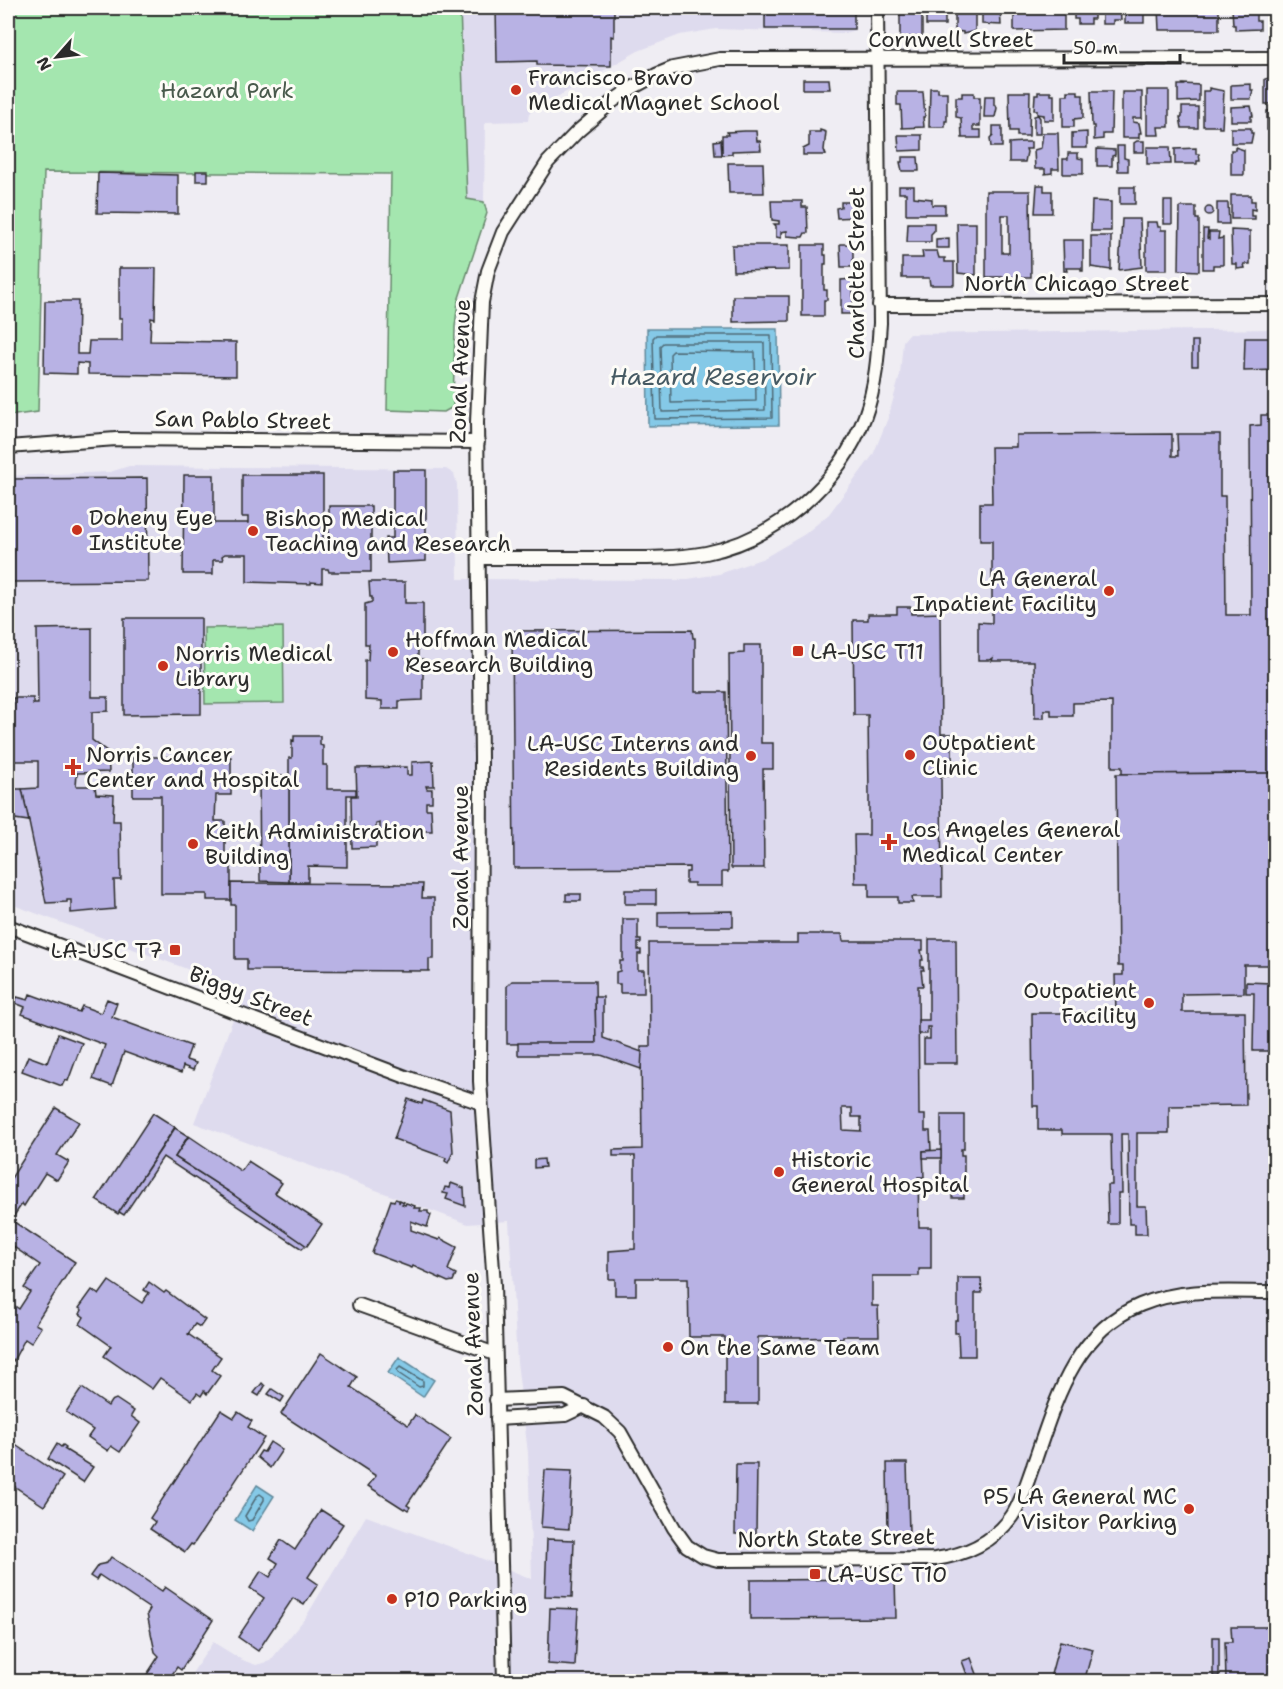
<svg xmlns="http://www.w3.org/2000/svg" width="1283" height="1689" font-family="'Shantell Sans',sans-serif">
	<style>
		.built { fill: #dedbee }
		.green { fill: #a4e6af; stroke: #68886d; stroke-width: 1.5 }
		.water { fill: #85c9e7; stroke: #618a9c; stroke-width: 1.5 }
		.lines { fill: none; stroke-linecap: round; stroke-linejoin: round }
		.shore { stroke: #4f6a76; stroke-width: 1.5 }
		.building { fill: #b8b2e4; stroke: #2b2b2b; stroke-width: 1.5; fill-rule: evenodd }
		.street-casing { stroke: #2b2b2b; stroke-width: 16 }
		.street { stroke: #fdfcf7; stroke-width: 12 }
		.poi-dot { fill: #c8321e; stroke: #fdfcf7; stroke-width: 2 }
		.labels { text-anchor: middle; dominant-baseline: central; stroke-width: 6; stroke-linejoin: round; paint-order: stroke }
		.street-label { font-size: 22px; fill: #2b2b2b; stroke: #fdfcf7 }
		.poi-label { font-size: 22px; fill: #2b2b2b; stroke: #fdfcf7; text-anchor: start }
		.park-label { font-size: 22px; fill: #495a4c; stroke: #fdfcf7 }
		.water-label { font-size: 24px; font-style: italic; fill: #465a63; stroke: #fdfcf7 }
	</style>
	<rect width="100%" height="100%" fill="#efedf3"/>
	<filter id="ink" filterUnits="userSpaceOnUse"><feTurbulence type="fractalNoise" baseFrequency=".0167" numOctaves="2"/><feDisplacementMap in="SourceGraphic" scale="12" xChannelSelector="R" yChannelSelector="G"/><feConvolveMatrix kernelMatrix="1 2 1 2 8 2 1 2 1" color-interpolation-filters="sRGB"/></filter>
	<g filter="url(#ink)">
		<g class="built">
			<path d="M460,8h395v22l-10,3 -129,-4 -36,6 -42,16 -109,62 -1,8 -43,1 -1,80 -17,-3z"/>
			<path d="M1275,329v1352h-1088l26,-39 29,18 14,5 14,-4 36,-44 60,-101 107,39 59,24 -4,-126 -11,-91 -8,-141 -41,3 -274,-101 50,-133 -236,-87v-427l102,-4 19,-6 317,3 8,5 3,10 1,95 224,1 37,-6 45,-16 41,-24 24,-20 44,-59 15,-37 12,-43 3,-34 6,-7z"/>
		</g>
		<g class="green">
			<path d="M8,8h452l7,191 17,3 3,11 -29,88 -3,26 -2,80 -9,5 -57,-2 4,-236 -347,-2 -6,240 -30,4z"/>
			<path d="M283,627l1,76 -79,1 -1,-76z"/>
		</g>
		<g class="water">
			<path d="M647,329h131l1,96 -131,1z"/>
			<path d="M399,1357l35,23 -11,17 -35,-24z"/>
			<path d="M257,1485l17,11 -22,35 -17,-11z"/>
		</g>
		<g class="lines">
			<g class="shore">
				<path d="M656,335h115l1,83 -117,1 -2,-81z"/>
				<path d="M663,343h101l1,67 -103,2 -2,-66z"/>
				<path d="M673,351l82,1 1,49 -85,2 -1,-49z"/>
				<path d="M400,1367l23,14v5l-4,1 -21,-14 -1,-3z"/>
				<path d="M260,1494l4,3v3l-12,20 -4,1 -3,-5 12,-20z"/>
			</g>
		</g>
		<g class="building">
			<path d="M496,8h118v29l-3,-1v30l-74,-1v-4l-40,1z"/>
			<rect x="765" y="8" width="89" height="21"/>
			<path d="M900,8h22v33h-4l-1,-4h-12v4h-5z"/>
			<rect x="926" y="8" width="19" height="17"/>
			<path d="M955,8h20v23l-12,3v-2l-8,-1z"/>
			<path d="M982,8h18l1,17 -19,-1z"/>
			<path d="M1014,8h21v3h7v-3h22v22l-50,1z"/>
			<path d="M1074,8h20v11h-4v5h-12v-5h-4z"/>
			<path d="M1102,8h18l1,12h-8v4h-11z"/>
			<rect x="1125" y="8" width="19" height="15"/>
			<path d="M1158,8h61v22h-60z"/>
			<path d="M1232,8h24v13h4v8l-25,1v-5h-2z"/>
			<path d="M1273,77h3v27h-11v-25z"/>
			<path d="M803,79h26l1,10h-27z"/>
			<path d="M1183,84l16,1v16l-21,1v-17h6z"/>
			<path d="M1251,84v6h2l-2,9h-20v-14z"/>
			<path d="M930,88h8v4h9v29h-2v6h-16z"/>
			<path d="M1209,88l15,3 -2,37h-3v-2h-16v-35h6z"/>
			<path d="M1147,90h22v37h-11l1,8h-12z"/>
			<path d="M1068,91h10v4h5v23l-9,1v8h-11v-32h5z"/>
			<path d="M1091,91h21l-1,43h-8v5l-9,1v-14h-2z"/>
			<path d="M897,92h26l2,25h-2l1,10 -22,1 -1,-23h-4z"/>
			<path d="M1009,92h21l-1,44h-12v-5h-7z"/>
			<path d="M1038,92h13v3h3v25h-10v-5l-7,-1v-4h-3l1,-15h3z"/>
			<path d="M1122,92h20v26h-9v4l6,1 2,10h-2v5h-17z"/>
			<path d="M962,93h12v4h6v29h-7v4h8v8h-19l-1,-20 -5,-1v-20h6z"/>
			<path d="M985,96h9v9h2l1,3 -2,9h-11z"/>
			<path d="M1251,106l2,10h-2v5h-20v-14z"/>
			<path d="M1182,107h16v21h-16l-2,-11h2z"/>
			<rect x="1267" y="111" width="9" height="19"/>
			<path d="M1038,115l2,3v16h-6v-18z"/>
			<path d="M993,126h9v21h-11l-1,-9 3,-3z"/>
			<path d="M1231,128h20v5h2l-2,10h-20z"/>
			<path d="M820,130l6,2 -2,18 2,5h-23v-6l6,-3v-14h11z"/>
			<path d="M745,131h11l1,10h3l1,9 -29,1v3l-10,1v-20h6l-1,-3z"/>
			<path d="M1087,132v16h-15v-15z"/>
			<path d="M1043,133h15l1,36h-7v4l-7,1v-5h-10l-1,-19 7,-2z"/>
			<path d="M898,135h24v15l-23,1z"/>
			<path d="M721,140l1,15h-7l-1,-14z"/>
			<path d="M1137,141h7v11h-10v-9z"/>
			<path d="M1023,142h8v7h-5l1,3 -2,10h-16v-19z"/>
			<path d="M1117,146h7v12l4,1v12h-10z"/>
			<path d="M1147,147h23l1,17h-24z"/>
			<path d="M1235,147l9,3v25h-13v-25h4z"/>
			<path d="M1196,148v6h3l1,7h-3v3h-22v-15z"/>
			<path d="M1097,149l18,1v5l-3,1v10h-15z"/>
			<path d="M1068,153h10v5l5,1v15h-20v-15h5z"/>
			<path d="M902,157h16l1,14h-17l-2,-9h2z"/>
			<path d="M728,163h35l1,30h-35z"/>
			<rect x="196" y="171" width="12" height="10"/>
			<path d="M98,173l80,2v39l-81,-1z"/>
			<path d="M1037,185h7v6h8v22h-17z"/>
			<path d="M899,186h15v11l18,2v6h13v9h-39v-21h-7z"/>
			<rect x="1272" y="186" width="4" height="22"/>
			<rect x="1120" y="187" width="15" height="17"/>
			<path d="M986,191h44l1,86h-45zM1002,215h7v38h-7z"/>
			<path d="M1231,195h20v6h4v9l-4,-1v7h4v3h-24z"/>
			<path d="M771,201h31v6h5l1,26h-3l-2,4h-4l-12,-1v-5l-6,1v6l-5,-1v-11l-2,-2h5v-3l-7,-1z"/>
			<path d="M1092,201l19,1v29h-20z"/>
			<rect x="1164" y="201" width="8" height="23"/>
			<path d="M841,202h15l2,6 -2,1 2,5h-2v3l-19,1 -1,-10 5,-1z"/>
			<path d="M1217,203h11l1,21h-12z"/>
			<circle cx="1209" cy="211" r="4"/>
			<path d="M1180,207h16v12h3v52l-20,-1z"/>
			<path d="M1122,219h18l2,48 -23,3z"/>
			<path d="M1146,222h11l1,5h3v3h6v40h-21z"/>
			<path d="M908,223h26v8l-3,3v8h-24z"/>
			<path d="M957,223h19v52l-18,-2z"/>
			<path d="M1203,229h5l-1,9 2,1v-7h10l-1,7 5,-1v27h-10v4h-10z"/>
			<path d="M1231,230l19,1v33h-6l1,4 -8,1v-5h-5z"/>
			<path d="M1091,236h20v34l-20,-3z"/>
			<path d="M949,238v10h-13v-9z"/>
			<path d="M1063,240h20v31h-2v-3h-15l1,3h-3z"/>
			<path d="M840,244h13v23h-12z"/>
			<path d="M732,245h57v25l-56,1z"/>
			<path d="M802,245h22v10h2v9h-2v26h3v10h-3v16h-22z"/>
			<path d="M922,251h15l2,7h6v4h9v23h-24l-1,-7h-27v-20h21z"/>
			<path d="M119,268h37l-1,51 -4,-1 -1,23 86,1v34l-148,-2v-10l-11,-1v11l-33,-1 1,-72h33l-1,53h11l1,-13h33v-23h-3z"/>
			<path d="M853,279v35h-12v-34z"/>
			<path d="M733,296h56v25l-56,1z"/>
			<path d="M1245,338h31v32l-32,1z"/>
			<rect x="1192" y="341" width="6" height="25"/>
			<path d="M1261,415h15v327l-4,9v22l-150,1v-7h-10v-65l-39,1v13h-22v-6h-7v8h-9l-1,-57h-42l1,-3 -3,2h-12v-38l14,1v-82h-12v-38h12l-1,-56h25v-12l156,-1v22h6l-1,-22h43v62h5l1,119h25l-1,-189 11,-1z"/>
			<path d="M393,470h33v91l-39,2 -1,-25h7z"/>
			<path d="M184,475h30v48h34v-6h-6v-42h81v63h6v-32h42v66h-42l-1,-3h-6v14l-11,-1v2l-64,-2v-28h-22l-3,2 1,4h-10v14h-30z"/>
			<path d="M147,478l1,103 -140,1v-103z"/>
			<path d="M369,582h36v21h18v41h-5v16l5,-1v41l-24,1v8h-17v-8l-17,-1v-40h3l1,-16h-4v-40l7,-2v-5h-2z"/>
			<path d="M897,607h14v7l29,-1 1,121h11v42h-11l1,121h-30l1,6h-15v-6h-29v-14h-14l-1,-48h15v-39l-1,-81h-14l-1,-95h15v-6h29z"/>
			<path d="M124,618h77v96l-77,1z"/>
			<path d="M92,628v69h16v14l-16,1v28l16,12 1,20 -32,1 -1,13h19l1,8 18,1 -1,26h7l1,59h-7l1,29 -44,4v-13h-4v2l-21,1 -24,-114 16,-1v-27h-30v-37h5v-26h20v6h5l-1,-75z"/>
			<path d="M692,630l1,8h2v54h31l2,180h-6v14h-28v-3h-8v-11h3v-5l-175,1 -2,-237z"/>
			<path d="M744,645h17v98h12v26h-10l1,99h-33l-2,-214 15,-1z"/>
			<path d="M294,736h26v9l3,1v19h4v24h29v6h-9v72l-39,-1v16h-19v-124h3v-18l2,1z"/>
			<path d="M133,757h98v38h-15l-1,26h10v46h6v33h-24v-6h-46v-98h-28z"/>
			<path d="M433,761l1,25h-8l1,3h5v13h-6v7h5l1,22h-52v-8l-4,1v23l-24,1 -1,-52h6l-1,-28 51,-1v8h5v-13z"/>
			<path d="M1272,773h4v192h-32v28l-62,1v18h63l1,93 -77,1v27h-32v73h9l1,28h-12v-10h-6l-1,-90h-7l1,59h-4v31h-10l-1,-39h5l-1,-51h-49v-4h-24v-24h-5l-1,-93h84l-1,-38h8v-9h-5l-2,-192z"/>
			<path d="M259,776h30v106l-29,-1z"/>
			<path d="M8,789h14l7,32 -21,-3z"/>
			<path d="M231,883l192,1 -1,14h12v61h-5v12l-182,-1v-11h-12v-54h-4z"/>
			<rect x="625" y="890" width="31" height="14"/>
			<rect x="566" y="894" width="15" height="7"/>
			<path d="M733,911v16h-75v-15z"/>
			<path d="M623,919h15v21h3v3h-3v7h3v4h-3v16h6v23h-24v-9h-4v-12l4,-1v-10h3z"/>
			<path d="M798,934h44l1,7h80v9h-2l2,10h-2v7h2l1,3h-3l2,16h-5l1,129h6v16h5l1,19 -8,1 1,26h-6l1,50h12v42h-12v7h-47v30h6l1,30h-36v2h-6v-1l-36,1v-1h-43v67h-33v-67h-36l-1,-59h-52v17h-21v-16h-6v-28l26,-2v-93h-22v-6l29,-1 -1,-103h9l-1,-103h149zM842,1108h10v9h9v14l-18,-1z"/>
			<path d="M929,939h27l1,124h-33v-24h6v-12h-3v7h-9v-14h11z"/>
			<path d="M512,981h83l1,62 -89,1v-58z"/>
			<path d="M1246,982l25,1 -1,68h-17l1,-58h-8z"/>
			<path d="M30,994l49,18 3,-6 19,7 6,-14 10,4 -5,14 79,29 -5,14 10,3 -3,7 -10,-4 -2,7 -57,-21 -12,34 -19,-7 12,-34 -83,-31 3,-7 -10,-4 2,-6 11,3z"/>
			<path d="M595,997h8v41l39,14 -1,17 -40,-14h-83v-12h78z"/>
			<path d="M58,1034l24,9 -14,38 -3,-1 -3,6 -40,-15 6,-15 19,7z"/>
			<path d="M408,1099l14,5 1,-4 27,10 3,42 -5,11 -3,-2 1,-3 -52,-19z"/>
			<path d="M56,1108l23,14 -22,33 12,7 -12,18 -12,-7 -21,33 -2,-2 -11,16 64,42 -40,62 6,3 -10,16 -6,-4 -12,22 -2,-1 -3,6v-65l11,8 11,-17 -6,-4 16,-23 -32,-22v-60z"/>
			<path d="M153,1113l22,14 -57,87 -22,-14z"/>
			<path d="M941,1115h23v34h-3v6h3v43h-12v-10l-11,1z"/>
			<path d="M175,1128l13,8 -13,21 53,34 78,54 -4,4 -139,-92 -39,58 -5,-3z"/>
			<path d="M189,1136l52,35 7,-10 34,22 -7,10 47,31 -15,22 -79,-55 -53,-34z"/>
			<path d="M941,1150v8h-18v-7z"/>
			<path d="M544,1159l1,8 -11,1v-8z"/>
			<path d="M451,1183l13,5 1,18 -19,-7 2,-5 -5,-1 2,-6 5,1z"/>
			<path d="M395,1199l4,1v3l1,-3 4,2 -2,2 3,1 1,-2 9,3 -1,2h7l-1,3h8v2l3,2 -4,12 -16,-6v9l28,10 1,-2 17,9 -9,23 8,4 -3,7 -5,1 -35,-16 -1,2 -40,-15 19,-53 3,1z"/>
			<path d="M958,1278h23l1,15h-7v63h-16l-1,-23h-3v-13h3z"/>
			<path d="M109,1281l33,22 7,-10 -5,-3 5,-8 15,11 2,-2 39,29 -5,7 -5,-3 -7,10 33,23 -9,13 8,6 -13,18 -3,-3 -3,5 -4,-3 -5,7 -32,-22 -8,11 -48,-33 7,-10 -31,-22 4,-7 -4,-3 2,-4 -3,-2 13,-18 7,5z"/>
			<path d="M321,1353l36,24 -6,10 57,38 7,-10 36,24 -44,66 3,2 -2,3 -3,-2 -1,1 -36,-23 8,-10 -95,-62z"/>
			<path d="M262,1383l3,3 -6,10 -5,-3z"/>
			<path d="M82,1388l26,18 3,-5 5,-2 18,12 -3,5 9,7 -20,29 -9,-6 -3,5 -20,-14 5,-7 -27,-18z"/>
			<path d="M272,1389l12,8 -3,5 -13,-8z"/>
			<path d="M221,1410l13,8 4,-6 14,9 -4,6 16,11 -71,107 -2,-1 -6,8 -35,-23 5,-7 -5,-4z"/>
			<path d="M8,1440l55,37 -19,29 -36,-24z"/>
			<path d="M270,1442l12,8 -12,18 -13,-11 4,-6 3,1z"/>
			<path d="M57,1444l4,3 2,-2 3,2 -2,2 29,18 -10,15 -35,-23z"/>
			<path d="M887,1463h20l2,69 -21,1z"/>
			<path d="M736,1464h21l-1,70h-21z"/>
			<path d="M545,1470l27,1 -3,58 -28,-2z"/>
			<path d="M321,1510l22,14 -35,53 10,7 -14,21 -11,-7 -35,53 -20,-14 26,-39 -14,-10 11,-17 9,6 8,-14 -8,-5 11,-18 14,10z"/>
			<path d="M547,1539l27,1 -2,57 -27,-1z"/>
			<path d="M111,1557l51,34 3,-4 48,33 -32,50 -4,-3 -10,15h-25l17,-26 -4,-4 -8,-38 3,-5 -51,-34 -3,5 -6,-4 8,-11 9,-2z"/>
			<path d="M895,1579l1,39 -146,1v-39z"/>
			<path d="M550,1608l28,1 -3,57 -27,-2z"/>
			<path d="M1231,1627h45v55h-50l-1,-40h7z"/>
			<rect x="1213" y="1637" width="6" height="39"/>
			<path d="M1060,1641l33,8 -9,33h-35z"/>
			<path d="M971,1658l9,24h-15l4,-2 -7,-19z"/>
		</g>
		<g class="lines">
			<g class="street-casing">
				<g id="street">
					<path d="M879,305l397,-1"/>
					<path d="M8,447l108,-8 362,3"/>
					<path d="M479,558c42,0 84,0 127,0 33,0 67,1 100,-5 70,-14 134,-69 159,-137 11,-30 13,-62 15,-93l-3,-315"/>
					<path d="M8,926l398,151 75,26"/>
					<path d="M359,1305l136,49"/>
					<path d="M496,1400l68,-3 40,20 16,15 54,96 13,18 16,10 15,4 217,-1c30,-4 59,-17 77,-43 10,-15 15,-34 21,-50 22,-63 40,-133 107,-161 43,-18 91,-13 136,-13"/>
					<path d="M497,1419l68,-4 19,-9"/>
					<path d="M504,1682l-10,-397 -14,-204 1,-323 -4,-336 5,-120 6,-31 15,-39 45,-70 29,-30 36,-31 19,-13 24,-13 17,-7 47,-9 556,-1"/>
				</g>
			</g>
			<use href="#street" class="street"/>
		</g>
	</g>
	<g class="poi-dot">
		<circle cx="516" cy="90" r="6"/>
		<circle cx="77" cy="530" r="6"/>
		<circle cx="253" cy="531" r="6"/>
		<circle cx="1109" cy="591" r="6"/>
		<rect x="792" y="645" width="12" height="12" rx="3"/>
		<circle cx="393" cy="652" r="6"/>
		<circle cx="163" cy="666" r="6"/>
		<circle cx="910" cy="755" r="6"/>
		<circle cx="751" cy="756" r="6"/>
		<path d="M70 758h6v6h6v6h-6v6h-6v-6h-6v-6h6z"/>
		<path d="M886 833h6v6h6v6h-6v6h-6v-6h-6v-6h6z"/>
		<circle cx="193" cy="844" r="6"/>
		<rect x="169" y="944" width="12" height="12" rx="3"/>
		<circle cx="1149" cy="1003" r="6"/>
		<circle cx="779" cy="1172" r="6"/>
		<circle cx="668" cy="1347" r="6"/>
		<circle cx="1189" cy="1509" r="6"/>
		<rect x="809" y="1568" width="12" height="12" rx="3"/>
		<circle cx="392" cy="1599" r="6"/>
	</g>
	<g class="labels">
		<g class="street-label">
			<text x="951" y="39">Cornwell Street</text>
			<text transform="translate(856 273) rotate(-90)">Charlotte Street</text>
			<text x="1077" y="283">North Chicago Street</text>
			<text transform="translate(460 371) rotate(-88)">Zonal Avenue</text>
			<text transform="translate(243 420) rotate(1)">San Pablo Street</text>
			<text transform="translate(460 857) rotate(-90)">Zonal Avenue</text>
			<text transform="translate(251 996) rotate(21)">Biggy Street</text>
			<text transform="translate(473 1344) rotate(-92)">Zonal Avenue</text>
			<text transform="translate(836 1538) rotate(-1)">North State Street</text>
		</g>
		<g class="poi-label">
			<text x="528" y="77">Francisco Bravo<tspan x="528" dy="25">Medical Magnet School</tspan></text>
			<text x="89" y="517">Doheny Eye<tspan x="89" dy="25">Institute</tspan></text>
			<text x="265" y="518">Bishop Medical<tspan x="265" dy="25">Teaching and Research</tspan></text>
			<text x="1097" y="578" text-anchor="end">LA General<tspan x="1097" dy="25">Inpatient Facility</tspan></text>
			<text x="405" y="639">Hoffman Medical<tspan x="405" dy="25">Research Building</tspan></text>
			<text x="810" y="651">LA-USC T11</text>
			<text x="175" y="653">Norris Medical<tspan x="175" dy="25">Library</tspan></text>
			<text x="922" y="742">Outpatient<tspan x="922" dy="25">Clinic</tspan></text>
			<text x="739" y="743" text-anchor="end">LA-USC Interns and<tspan x="739" dy="25">Residents Building</tspan></text>
			<text x="86" y="754">Norris Cancer<tspan x="86" dy="25">Center and Hospital</tspan></text>
			<text x="902" y="829">Los Angeles General<tspan x="902" dy="25">Medical Center</tspan></text>
			<text x="205" y="831">Keith Administration<tspan x="205" dy="25">Building</tspan></text>
			<text x="163" y="950" text-anchor="end">LA-USC T7</text>
			<text x="1137" y="990" text-anchor="end">Outpatient<tspan x="1137" dy="25">Facility</tspan></text>
			<text x="791" y="1159">Historic<tspan x="791" dy="25">General Hospital</tspan></text>
			<text x="680" y="1347">On the Same Team</text>
			<text x="1177" y="1496" text-anchor="end">P5 LA General MC<tspan x="1177" dy="25">Visitor Parking</tspan></text>
			<text x="827" y="1574">LA-USC T10</text>
			<text x="404" y="1599">P10 Parking</text>
		</g>
		<g class="park-label">
			<text x="227" y="90">Hazard Park</text>
		</g>
		<g class="water-label">
			<text x="713" y="377">Hazard Reservoir</text>
		</g>
	</g>
	<rect width="1283" height="1689" fill="none" stroke="#fdfcf7" stroke-width="30"/>
	<rect x="15" y="15" width="1253" height="1659" fill="none" stroke="#2b2b2b" stroke-width="2" filter="url(#ink)"/>
	<g transform="translate(57 57) rotate(242)" stroke="#fdfcf7" stroke-width="4.5" paint-order="stroke">
	<path d="M0-4.5L10 22L0 15L-10 22Z" fill="#2b2b2b"/>
	<text y="-9" font-size="16" font-weight="bold" text-anchor="middle" fill="#2b2b2b">N</text>
	</g>
	<path d="M1064 54v9h116v-9" fill="none" stroke="#2b2b2b" stroke-width="3"/>
	<text x="1073" y="54" font-size="18" fill="#2b2b2b" stroke="#fdfcf7" stroke-width="4.5" paint-order="stroke">50 m</text>
</svg>
